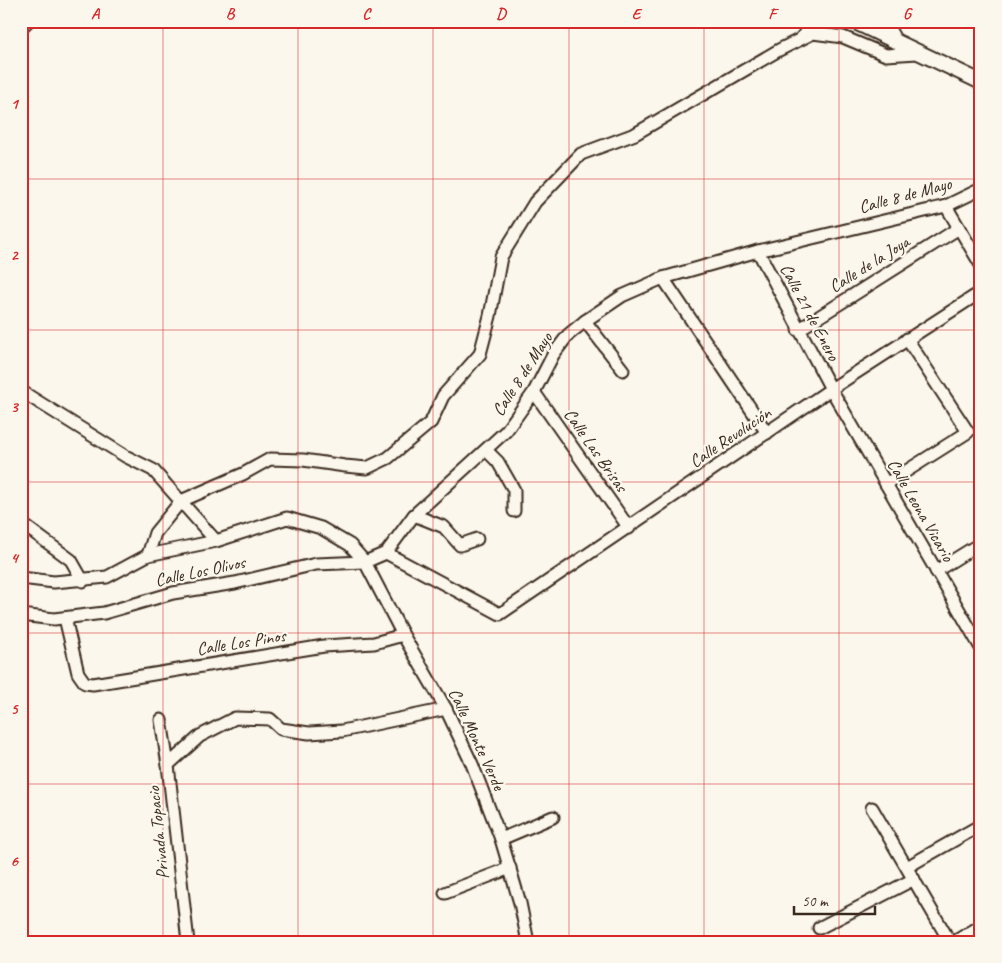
<svg xmlns="http://www.w3.org/2000/svg" width="1002" height="963" font-family="Caveat,sans-serif">
	<style>
		.lines { fill: none; stroke-linecap: round; stroke-linejoin: round }
		.minor-casing { stroke: #3b2a1e; stroke-width: 15 }
		.tertiary-casing { stroke: #3b2a1e; stroke-width: 18 }
		.minor { stroke: #fbf7ec; stroke-width: 11 }
		.tertiary { stroke: #fbf7ec; stroke-width: 14 }
		.grid { fill: none; stroke: #d62828; stroke-width: 1; stroke-opacity: 0.55 }
		.labels { text-anchor: middle; dominant-baseline: central; stroke-width: 4.5; stroke-linejoin: round; paint-order: stroke }
		.street-label { font-size: 18px; fill: #3b2a1e; stroke: #fbf7ec }
		.neatline { fill: none; stroke: #d62828; stroke-width: 2 }
		.grid-label { font-size: 16px; text-anchor: middle; font-weight: bold; fill: #d62828 }
	</style>
	<rect width="100%" height="100%" fill="#fbf7ec"/>
	<filter id="ink" filterUnits="userSpaceOnUse"><feTurbulence type="fractalNoise" baseFrequency=".02" numOctaves="2"/><feDisplacementMap in="SourceGraphic" scale="10" xChannelSelector="R" yChannelSelector="G"/><feConvolveMatrix kernelMatrix="1 2 1 2 8 2 1 2 1" color-interpolation-filters="sRGB"/></filter>
	<g filter="url(#ink)">
		<g class="lines">
			<g class="minor-casing">
				<g id="minor">
					<path d="M885,21l12,22"/>
					<path d="M21,28l7,-7"/>
					<path d="M802,37l13,-16"/>
					<path d="M946,206l35,59"/>
					<path d="M758,251l73,138 150,259"/>
					<path d="M663,278l104,155"/>
					<path d="M585,321l38,49"/>
					<path d="M798,330l161,-102"/>
					<path d="M21,391l104,65 28,14 63,71"/>
					<path d="M534,392l95,136"/>
					<path d="M486,450l12,12 16,28v21"/>
					<path d="M886,484l82,-52 -61,-93"/>
					<path d="M414,515l30,12 16,18 17,-6"/>
					<path d="M21,523l50,37 12,21"/>
					<path d="M386,553l28,-38 92,-84 28,-39 19,-37 15,-20 17,-14 37,-25 41,-18 95,-27 188,-45 35,-17"/>
					<path d="M386,553l114,61 331,-225 150,-97"/>
					<path d="M148,555l7,-22 26,-32 62,-27 27,-15 33,1 42,6 22,2 21,-10 43,-36 12,-26 37,-42 10,-38 11,-59 34,-55 46,-48 54,-20 144,-84 34,-17 30,4 43,18 31,-2"/>
					<path d="M936,571l45,-28"/>
					<path d="M21,578l33,4 53,-5 41,-22 68,-14 71,-23 34,10 29,17 15,17 38,73 43,74 26,55 29,75 19,64 8,39"/>
					<path d="M21,615l33,4 50,-6 69,-20 62,-10 81,-19 49,-2 21,-9"/>
					<path d="M65,618l13,55 7,10 8,1 231,-38 50,-3 29,-8"/>
					<path d="M161,720l7,45 20,177"/>
					<path d="M168,765l32,-29 35,-18 35,1 11,10 28,4 33,-2 104,-22"/>
					<path d="M872,808l78,134"/>
					<path d="M501,839l52,-22"/>
					<path d="M907,867l74,-42"/>
					<path d="M445,893l65,-25"/>
					<path d="M819,928l95,-49"/>
					<path d="M954,942l27,-16"/>
				</g>
			</g>
			<g class="tertiary-casing">
				<path id="tertiary" d="M853,21l128,61"/>
			</g>
			<use href="#minor" class="minor"/>
			<use href="#tertiary" class="tertiary"/>
		</g>
	</g>
	<path class="grid" d="M163,21v921M298,21v921M433,21v921M569,21v921M704,21v921M839,21v921M21,179h960M21,330h960M21,482h960M21,633h960M21,784h960"/>
	<g class="labels">
		<g class="street-label">
			<text transform="translate(905 195) rotate(-15)">Calle 8 de Mayo</text>
			<text transform="translate(869 264) rotate(-32)">Calle de la Joya</text>
			<text transform="translate(810 312) rotate(62)">Calle 21 de Enero</text>
			<text transform="translate(522 374) rotate(-57)">Calle 8 de Mayo</text>
			<text transform="translate(730 437) rotate(-34)">Calle Revolución</text>
			<text transform="translate(596 450) rotate(55)">Calle Las Brisas</text>
			<text transform="translate(921 510) rotate(60)">Calle Leona Vicario</text>
			<text transform="translate(200 571) rotate(-12)">Calle Los Olivos</text>
			<text transform="translate(241 642) rotate(-9)">Calle Los Pinos</text>
			<text transform="translate(477 739) rotate(65)">Calle Monte Verde</text>
			<text transform="translate(158 833) rotate(-96)">Privada Topacio</text>
		</g>
	</g>
	<rect width="1002" height="963" fill="none" stroke="#fbf7ec" stroke-width="55"/>
	<path d="M794 906v8h81v-8" fill="none" stroke="#3b2a1e" stroke-width="2.5"/>
	<text x="802" y="906" font-size="15" fill="#3b2a1e" stroke="#fbf7ec" stroke-width="4" paint-order="stroke">50 m</text>
	<rect x="28" y="28" width="946" height="908" class="neatline"/>
	<g class="grid-label">
		<text x="95" y="19">A</text>
		<text x="230" y="19">B</text>
		<text x="366" y="19">C</text>
		<text x="501" y="19">D</text>
		<text x="636" y="19">E</text>
		<text x="772" y="19">F</text>
		<text x="907" y="19">G</text>
		<text x="14" y="109">1</text>
		<text x="14" y="260">2</text>
		<text x="14" y="412">3</text>
		<text x="14" y="563">4</text>
		<text x="14" y="714">5</text>
		<text x="14" y="866">6</text>
	</g>
</svg>
